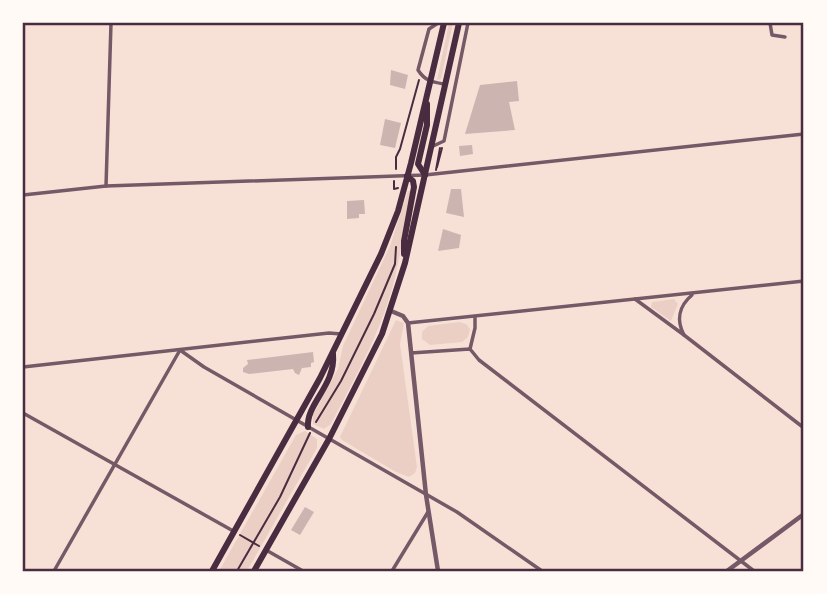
<svg xmlns="http://www.w3.org/2000/svg" width="827" height="594" font-family="Cabin,sans-serif">
	<style>
		.green { fill: #ebcfc5 }
		.building { fill: #ccb4b1 }
		.lines { fill: none; stroke-linecap: round; stroke-linejoin: round }
		.path { stroke: #4a2c40; stroke-width: 2 }
		.minor { stroke: #755966; stroke-width: 3.5 }
		.tertiary { stroke: #755966; stroke-width: 4.5 }
		.primary { stroke: #4a2c40; stroke-width: 6 }
		.neatline { fill: none; stroke: #4a2c40; stroke-width: 2.5 }
	</style>
	<rect width="100%" height="100%" fill="#f7e1d7"/>
	<g class="green">
		<path d="M449,23h4l-12,56 -4,1z"/>
		<path d="M408,191h3c-7,34 -10,68 -20,101 -13,46 -38,89 -60,132l-7,5 -11,-5v-9l25,-46 5,-23 47,-100z"/>
		<path d="M674,299l4,5 -7,17 -20,-14 1,-5z"/>
		<path d="M396,320l8,3 -4,21 17,123 -2,6 -6,4 -13,-5 -54,-32 -2,-3z"/>
		<path d="M459,322l7,2 4,5 -2,8 -6,5 -32,3 -8,-6v-7l6,-6z"/>
		<path d="M305,431l12,8v9l-70,123h-28l77,-136z"/>
	</g>
	<g class="building">
		<path d="M391,70l17,5 -3,14 -15,-4z"/>
		<path d="M517,81l2,20 -10,1 6,28 -50,4 15,-49z"/>
		<path d="M385,119l16,4 -6,25 -15,-3z"/>
		<path d="M472,145l1,9 -13,2 -1,-10z"/>
		<path d="M451,189h10l3,28 -18,-4z"/>
		<path d="M364,200l1,14h-6v4l-12,1v-18z"/>
		<path d="M443,229l18,6 -2,13 -21,3z"/>
		<path d="M313,352l1,10 -3,1v4l-9,1 -3,7 -4,-2 -2,-4 -44,5 -6,-2v-4l5,-4 -1,-4z"/>
		<path d="M305,507l9,5 -14,23 -9,-5z"/>
	</g>
	<g class="lines">
		<g class="path">
			<path d="M437,167l5,-19"/>
			<path d="M396,169v-12l4,-8 19,-69"/>
			<path d="M436,170l4,-22"/>
			<path d="M394,181v8l4,-1"/>
			<path d="M316,422l25,-41 33,-67 21,-50 1,-17"/>
			<path d="M240,535l19,11"/>
			<path d="M237,571l43,-74 30,-64"/>
		</g>
		<g class="minor">
			<path d="M438,23l-9,6 -11,41c7,11 14,12 26,14"/>
			<path d="M770,23l2,12 13,2"/>
			<path d="M431,147l13,-6 24,-118"/>
			<path d="M106,186l5,-163"/>
			<path d="M23,195l83,-9 319,-11 379,-41"/>
			<path d="M635,299l49,36c-8,-15 -5,-29 8,-40"/>
			<path d="M408,323l396,-42"/>
			<path d="M684,335l120,93"/>
			<path d="M470,349l5,-21v-10"/>
			<path d="M411,353l59,-4 9,11 275,211"/>
			<path d="M23,367l306,-34 12,1"/>
			<path d="M23,413l212,119"/>
			<path d="M266,550l37,21"/>
			<path d="M54,571l126,-221 24,17 253,145 85,59"/>
			<path d="M392,571l36,-59"/>
		</g>
		<g class="tertiary">
			<path d="M391,311l12,5 5,7 18,172 12,76"/>
			<path d="M727,571l77,-57"/>
		</g>
		<g class="primary">
			<path d="M425,175l-7,-11 9,-39v-21"/>
			<path d="M404,254v-13l10,-54 -1,-6 -6,-5"/>
			<path d="M308,427c-2,-23 28,-42 25,-73"/>
			<path d="M212,571l108,-193 61,-124 17,-43 13,-48 33,-140"/>
			<path d="M254,571l75,-132 53,-105 23,-71 54,-240"/>
		</g>
	</g>
	<rect width="827" height="594" fill="none" stroke="#fffaf5" stroke-width="49"/>
	<rect x="24" y="24" width="778" height="546" class="neatline"/>
</svg>
